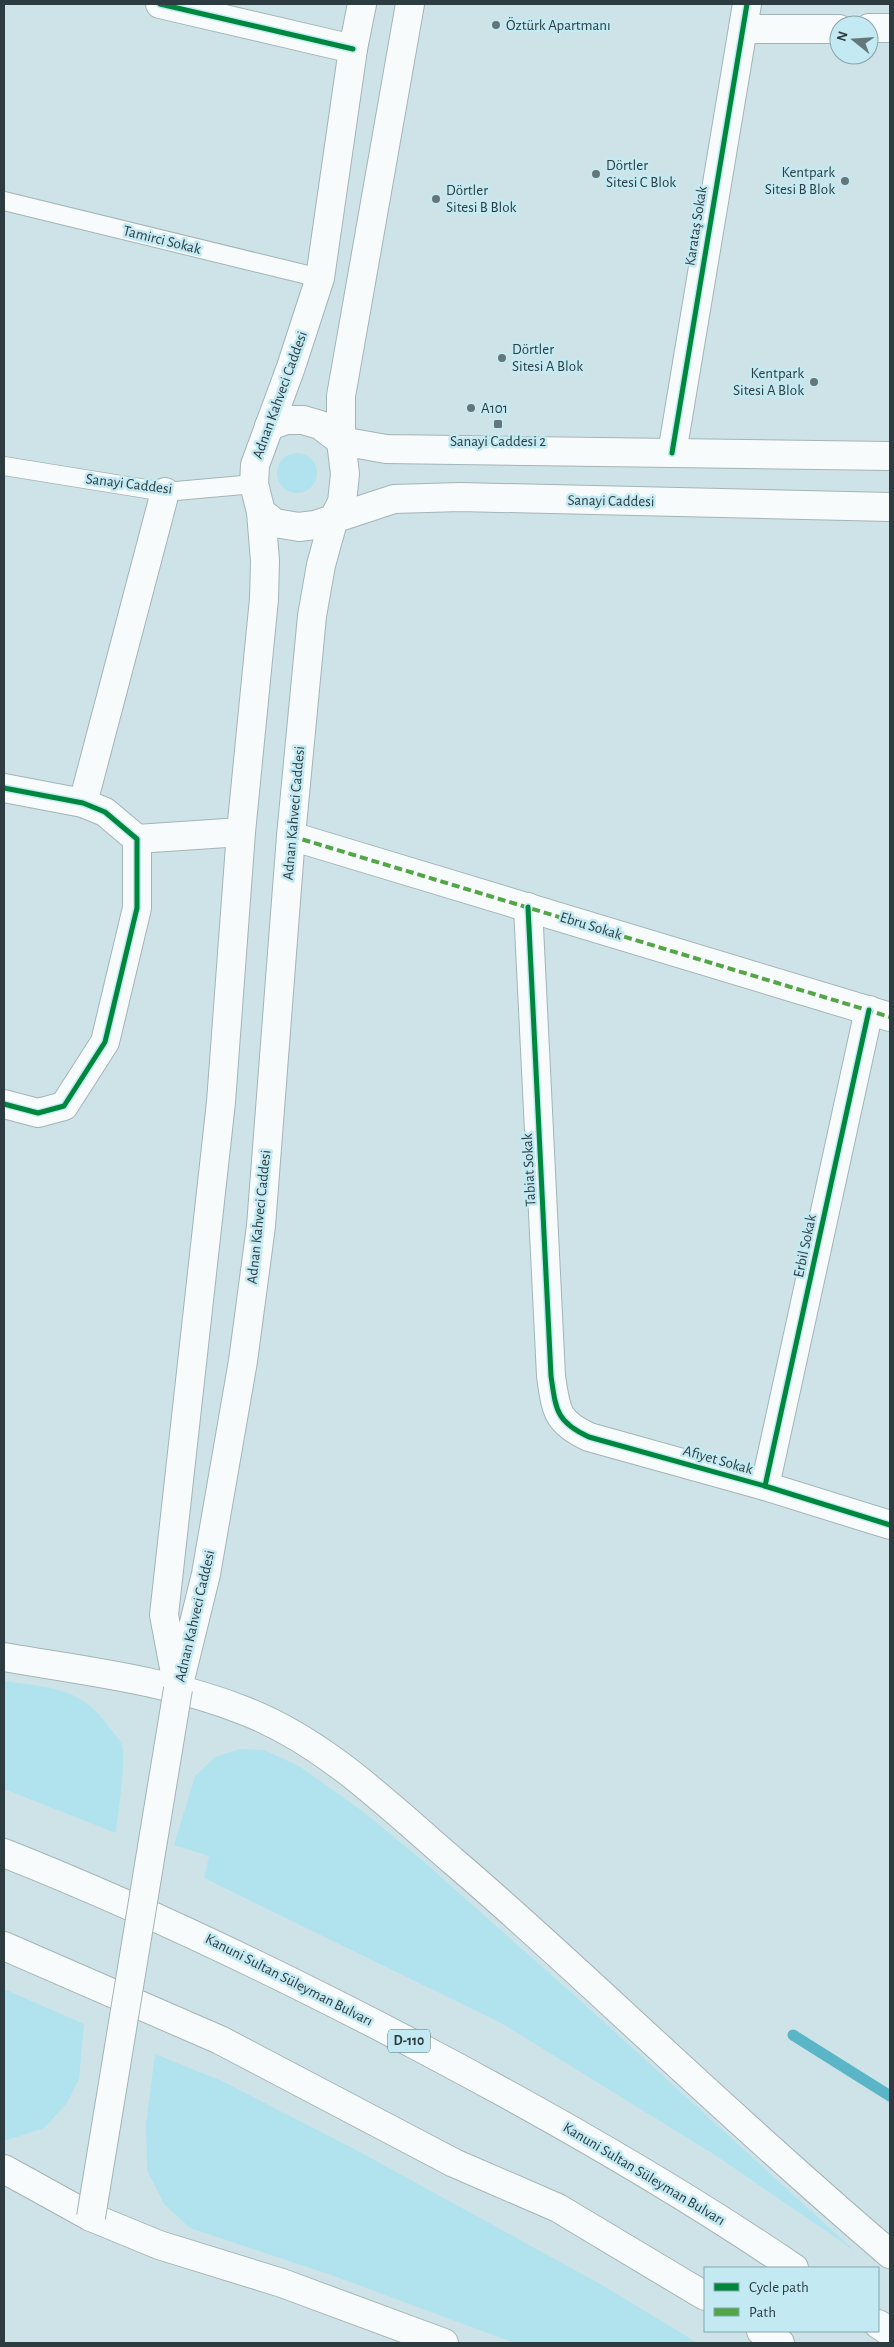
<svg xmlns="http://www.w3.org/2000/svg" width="894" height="2347" font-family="'Alegreya Sans',sans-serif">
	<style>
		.green { fill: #b1e3ee }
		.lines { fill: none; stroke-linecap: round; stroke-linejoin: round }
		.stream { stroke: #5ab6c6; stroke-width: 11 }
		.service-casing { stroke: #a3b4b7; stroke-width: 20 }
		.minor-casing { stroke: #a3b4b7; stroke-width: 30 }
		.secondary-casing { stroke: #a3b4b7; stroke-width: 30 }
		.trunk-casing { stroke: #a3b4b7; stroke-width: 30 }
		.service { stroke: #f8fbfc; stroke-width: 18 }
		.minor { stroke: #f8fbfc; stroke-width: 28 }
		.secondary { stroke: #f8fbfc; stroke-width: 28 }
		.trunk { stroke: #f8fbfc; stroke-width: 28 }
		.trunk-bridge-casing { stroke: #a3b4b7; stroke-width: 30; stroke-linecap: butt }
		.trunk-bridge { stroke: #f8fbfc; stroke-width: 28 }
		.quiet { stroke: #52a646; stroke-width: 4; stroke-dasharray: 8 4; stroke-linecap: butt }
		.cycleway-casing { stroke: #c3eaf3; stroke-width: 8 }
		.cycleway { stroke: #00873e; stroke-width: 5 }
		.poi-dot { fill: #65767b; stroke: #c3eaf3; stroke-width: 2 }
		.labels { text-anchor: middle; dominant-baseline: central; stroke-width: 5; stroke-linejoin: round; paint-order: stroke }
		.shield { fill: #c3eaf3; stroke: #5a7076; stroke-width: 1 }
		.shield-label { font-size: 14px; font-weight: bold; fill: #2d3c40 }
		.poi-label { font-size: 15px; fill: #2d3c40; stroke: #c3eaf3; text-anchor: start }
		.street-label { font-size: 15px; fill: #2d3c40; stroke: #c3eaf3 }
	</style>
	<rect width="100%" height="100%" fill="#cee3e8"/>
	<g class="green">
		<circle cx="297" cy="473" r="20"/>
		<path d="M4,1681c45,7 76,5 104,45 4,5 12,13 14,19 4,16 -4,69 -6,88l-112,-44z"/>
		<path d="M240,1749l24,1 35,16 62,44 62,51 169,150 263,240 -140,-96 -214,-132 -297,-145 5,-22 -35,-11 21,-69 20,-19z"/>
		<path d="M4,1989l80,35 -5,55 -12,24 -23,25 -37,12 -3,-1z"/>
		<path d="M155,2054l67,27 138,71 242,133 96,58h-183l-184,-68 -141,-47 -26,-24 -17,-34 -1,-46z"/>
	</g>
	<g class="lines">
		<path class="stream" d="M793,2035l97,61"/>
		<g class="service-casing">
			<g id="service">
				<path d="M4,201l316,77"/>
				<path d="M4,466l161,26 89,-8"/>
			</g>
		</g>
		<g class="minor-casing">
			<g id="minor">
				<path d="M160,4l193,45"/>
				<path d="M869,28h21"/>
				<path d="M743,29h96"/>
				<path d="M672,453l75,-449"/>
				<path d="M4,788l79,15 22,9 32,27v69l-32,134 -41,64 -26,7 -34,-9"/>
				<path d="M83,803l82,-311"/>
				<path d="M291,836l599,181"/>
				<path d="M137,839l104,-7"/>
				<path d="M528,907l23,469c5,34 5,46 38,61l176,49 125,39"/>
				<path d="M765,1486l104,-476"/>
			</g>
		</g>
		<g class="secondary-casing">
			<g id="secondary">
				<path d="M269,426l17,-6h17l17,5 21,16 45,8 504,7"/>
				<path d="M261,512l14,11 24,4 16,-2 79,-26 66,-2 430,10"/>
				<path d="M180,1680l26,-106 37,-213 18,-135 30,-390 21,-220 9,-51 13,-47 8,-16 3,-28 -4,-33v-45l69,-392"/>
				<path d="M178,1689l-14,-74 57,-513 20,-270 23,-233 1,-38 -4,-49 -7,-28 1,-19 36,-98 29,-89 33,-229 9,-45"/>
			</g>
		</g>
		<g class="trunk-casing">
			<g id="trunk">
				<path d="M4,1657c80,14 164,23 241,54 80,31 144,95 208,150 67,57 131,117 196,177 79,73 159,146 241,216"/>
				<path d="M4,1853c144,57 282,124 419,196 127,67 252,138 371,219"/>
				<path d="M4,1946l216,94 234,123 104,45 147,88"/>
				<path d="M4,2169l87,48 68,28 123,38 162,60"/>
				<path d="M878,2324l12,8"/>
				<path d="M761,2331l19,12"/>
			</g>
		</g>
		<use href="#service" class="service"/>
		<use href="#minor" class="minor"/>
		<use href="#secondary" class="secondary"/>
		<use href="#trunk" class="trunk"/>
		<g class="trunk-bridge-casing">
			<path id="trunk-bridge" d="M91,2217l87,-528"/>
		</g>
		<use href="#trunk-bridge" class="trunk-bridge"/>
		<path class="quiet" d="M291,836l599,181"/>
		<g class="cycleway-casing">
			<g id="cycleway">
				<path d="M160,4l193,45"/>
				<path d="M672,453l75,-449"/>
				<path d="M4,788l79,15 22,9 32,27v69l-32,134 -41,64 -26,7 -34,-9"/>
				<path d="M528,907l23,469c5,34 5,46 38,61l176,49 125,39"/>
				<path d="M765,1486l104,-476"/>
			</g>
		</g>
		<use href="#cycleway" class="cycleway"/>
	</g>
	<g class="poi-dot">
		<circle cx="496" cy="25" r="5"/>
		<circle cx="596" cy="174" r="5"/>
		<circle cx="845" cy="181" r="5"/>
		<circle cx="436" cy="199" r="5"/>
		<circle cx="502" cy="358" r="5"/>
		<circle cx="814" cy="382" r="5"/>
		<circle cx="471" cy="408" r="5"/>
		<rect x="493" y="419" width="10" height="10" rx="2.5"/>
	</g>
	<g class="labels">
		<rect class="shield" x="388" y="2029.5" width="42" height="23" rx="4"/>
		<g class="shield-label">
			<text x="409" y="2041">D-110</text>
		</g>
		<g class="poi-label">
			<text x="506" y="25">Öztürk Apartmanı</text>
			<text x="606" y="165">Dörtler<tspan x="606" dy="17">Sitesi C Blok</tspan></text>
			<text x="835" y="172" text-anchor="end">Kentpark<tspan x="835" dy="17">Sitesi B Blok</tspan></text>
			<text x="446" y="190">Dörtler<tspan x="446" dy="17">Sitesi B Blok</tspan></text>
			<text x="512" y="349">Dörtler<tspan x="512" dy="17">Sitesi A Blok</tspan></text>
			<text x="804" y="373" text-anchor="end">Kentpark<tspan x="804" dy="17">Sitesi A Blok</tspan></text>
			<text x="481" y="408">A101</text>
			<text x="498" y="441" text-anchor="middle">Sanayi Caddesi 2</text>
		</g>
		<g class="street-label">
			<text transform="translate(696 226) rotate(-81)">Karataş Sokak</text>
			<text transform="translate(162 240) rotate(14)">Tamirci Sokak</text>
			<text transform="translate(280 395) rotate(-70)">Adnan Kahveci Caddesi</text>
			<text transform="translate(129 484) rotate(7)">Sanayi Caddesi</text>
			<text transform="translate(611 501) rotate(1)">Sanayi Caddesi</text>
			<text transform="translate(294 813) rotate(-85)">Adnan Kahveci Caddesi</text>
			<text transform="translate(591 926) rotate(17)">Ebru Sokak</text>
			<text transform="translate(529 1170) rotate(-93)">Tabiat Sokak</text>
			<text transform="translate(259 1217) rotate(-84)">Adnan Kahveci Caddesi</text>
			<text transform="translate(805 1246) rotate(-78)">Erbil Sokak</text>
			<text transform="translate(718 1460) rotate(16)">Afiyet Sokak</text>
			<text transform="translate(195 1616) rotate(-77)">Adnan Kahveci Caddesi</text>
			<text transform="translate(289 1980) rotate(27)">Kanuni Sultan Süleyman Bulvarı</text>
			<text transform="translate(644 2174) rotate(31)">Kanuni Sultan Süleyman Bulvarı</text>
		</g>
	</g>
	<rect width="894" height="2347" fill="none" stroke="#2d3c40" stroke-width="10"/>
	<rect x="704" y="2267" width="175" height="65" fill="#c3eaf3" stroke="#87a4ab"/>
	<rect x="714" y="2283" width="25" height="8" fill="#00873e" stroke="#87a4ab"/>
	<text x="749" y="2292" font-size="15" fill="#2d3c40">Cycle path</text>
	<rect x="714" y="2308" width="25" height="8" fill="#52a646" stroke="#87a4ab"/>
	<text x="749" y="2317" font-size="15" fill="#2d3c40">Path</text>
	<g transform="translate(854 40) rotate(287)"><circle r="24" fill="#c3eaf3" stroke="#87a4ab"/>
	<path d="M0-4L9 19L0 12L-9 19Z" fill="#65767b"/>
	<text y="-8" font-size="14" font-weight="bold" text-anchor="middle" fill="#2d3c40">N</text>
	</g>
</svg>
